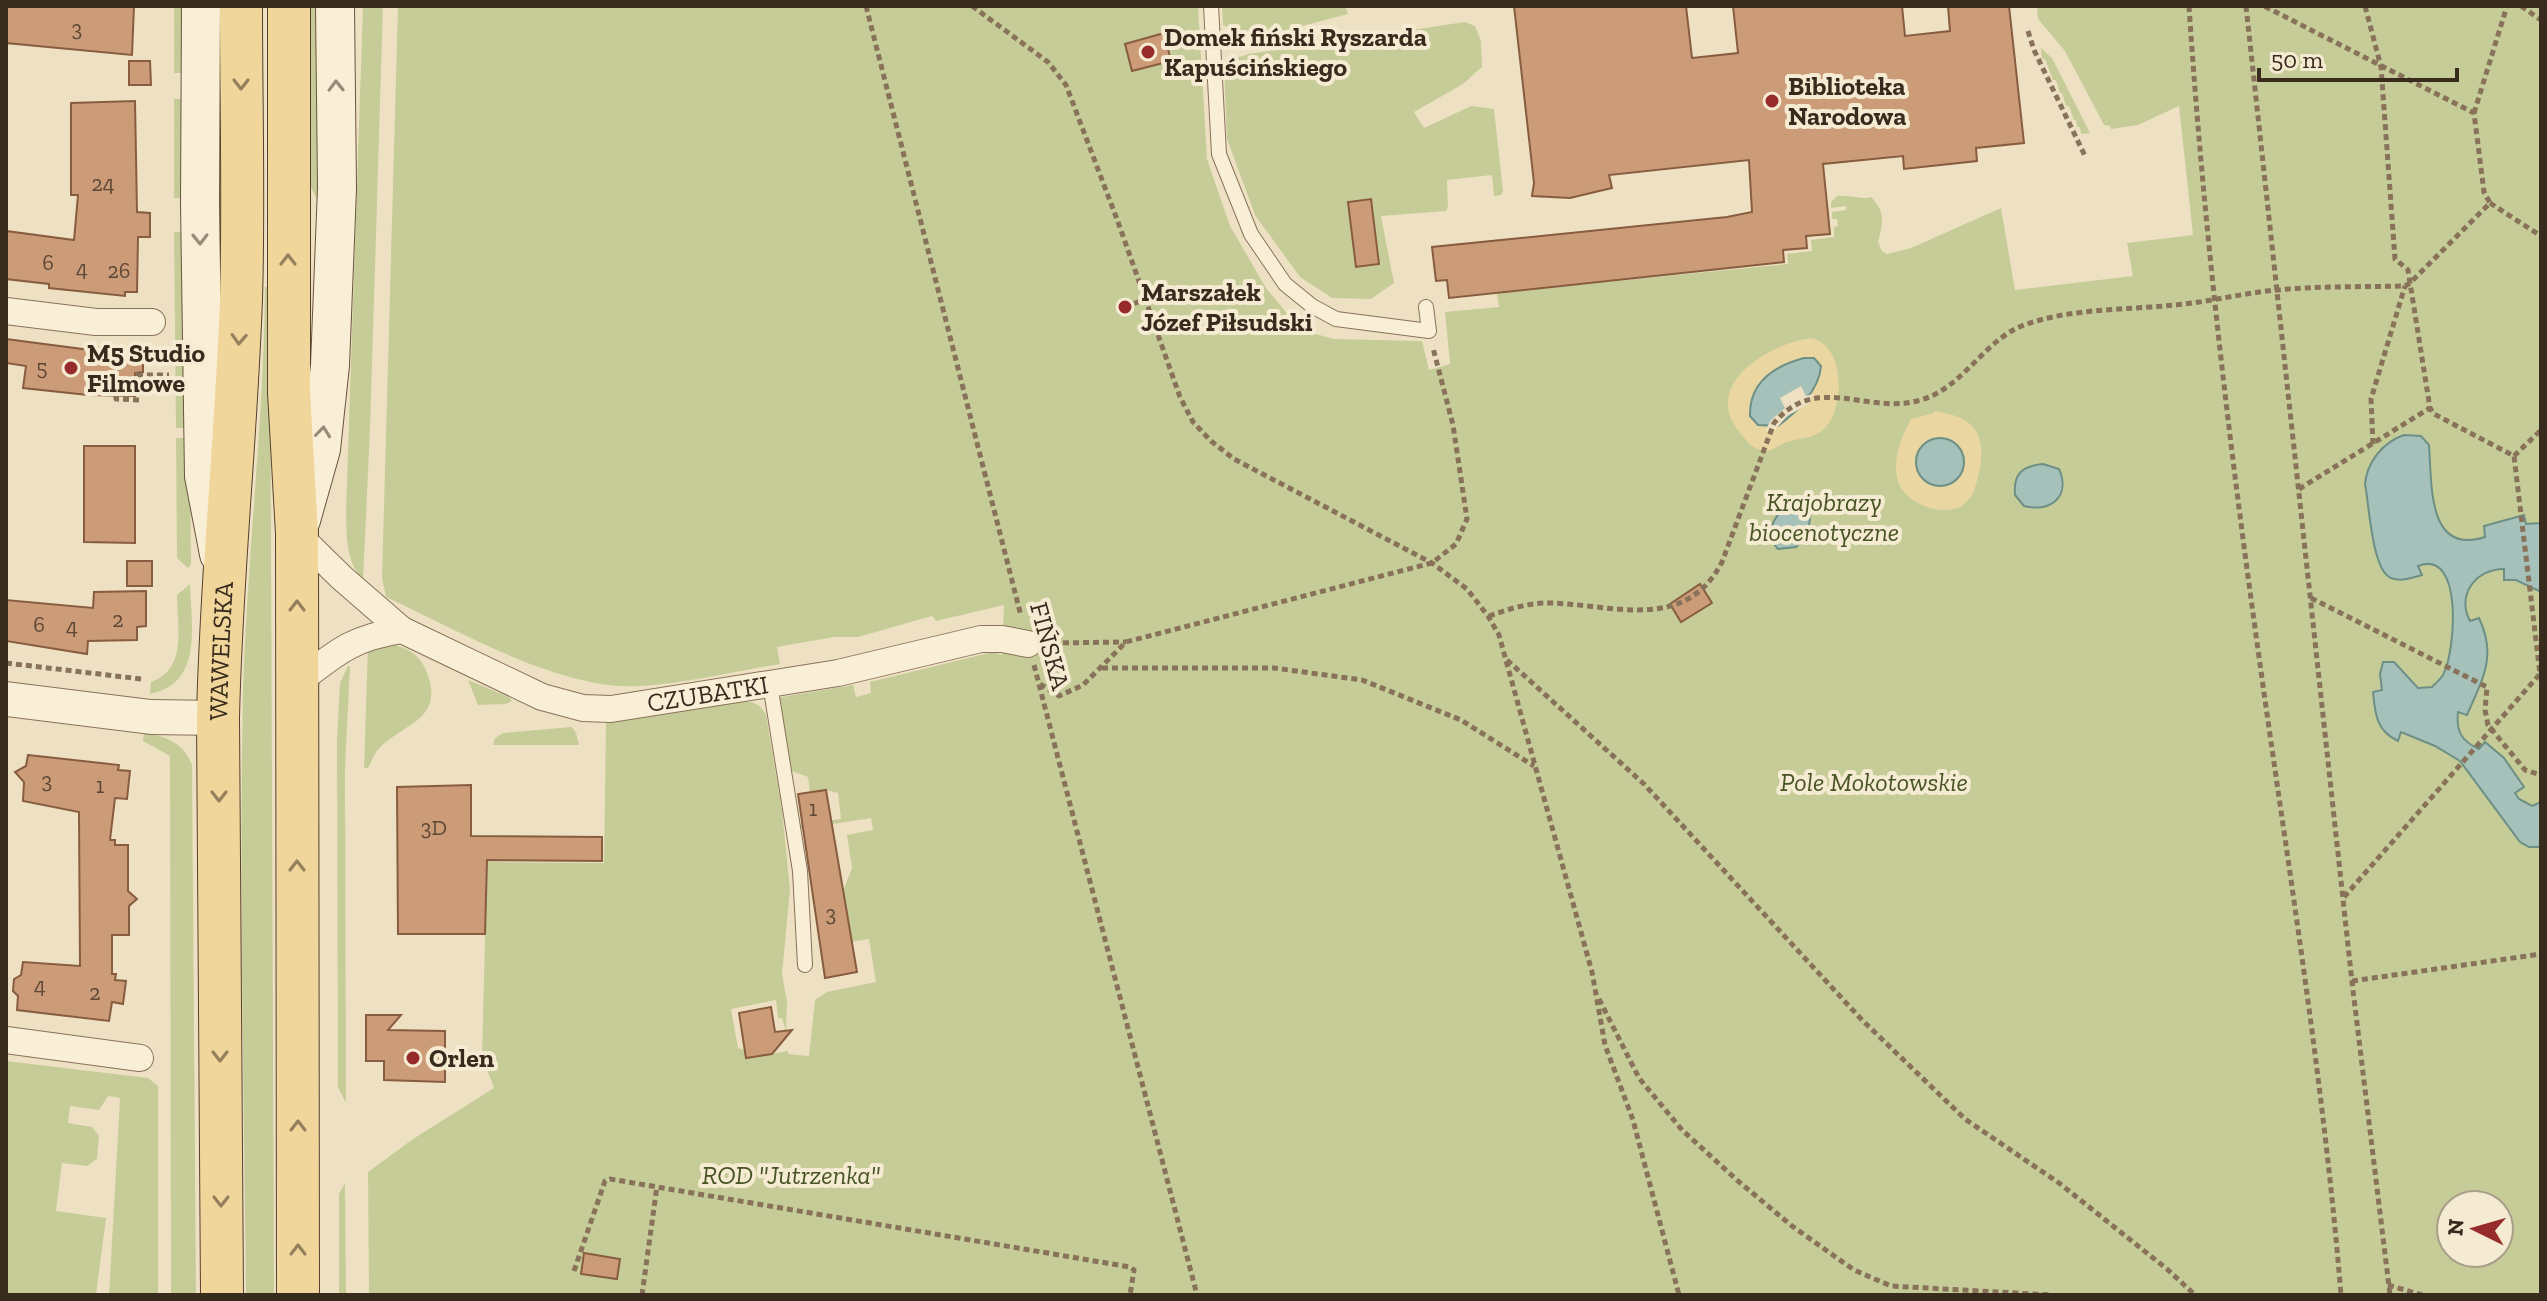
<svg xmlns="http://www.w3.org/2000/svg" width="2547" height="1301" font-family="'Zilla Slab',serif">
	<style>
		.green { fill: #c6cc97; fill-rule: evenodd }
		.sand { fill: #ead6a0; fill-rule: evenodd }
		.water { fill: #a5c1b9; stroke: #6c8f86; stroke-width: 2 }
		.pier { fill: #eee1c3 }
		.building { fill: #cc9c79; stroke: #875c3f; stroke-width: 2 }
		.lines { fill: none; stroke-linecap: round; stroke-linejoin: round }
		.service-casing { stroke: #88725a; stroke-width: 16 }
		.minor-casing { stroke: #88725a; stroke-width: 28 }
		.tertiary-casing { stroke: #88725a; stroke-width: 36 }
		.secondary-casing { stroke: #6a543d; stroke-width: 40 }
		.primary-casing { stroke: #56412e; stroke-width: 44 }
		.path { stroke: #88725a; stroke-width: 5; stroke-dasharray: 6 4; stroke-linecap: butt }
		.service { stroke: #f9eed6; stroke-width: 14 }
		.minor { stroke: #f9eed6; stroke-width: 26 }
		.tertiary { stroke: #f9eed6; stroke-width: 34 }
		.secondary { stroke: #f9eed6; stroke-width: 38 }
		.primary { stroke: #f1d69b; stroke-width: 42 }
		.oneway { stroke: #94805c }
		.oneway2 { stroke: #988c7a }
		.poi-dot { fill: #972a2a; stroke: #f5ebd2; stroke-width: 3 }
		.labels { text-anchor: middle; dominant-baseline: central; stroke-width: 8; stroke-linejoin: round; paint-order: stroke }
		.number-label { font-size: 22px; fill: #5d4735 }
		.poi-label { font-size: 26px; font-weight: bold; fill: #382b1e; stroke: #f5ebd2; text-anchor: start }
		.park-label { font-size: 26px; font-style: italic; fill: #485424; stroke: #f5ebd2 }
		.street-label { font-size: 26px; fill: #382b1e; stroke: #f5ebd2 }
	</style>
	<rect width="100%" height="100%" fill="#eee1c3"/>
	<g class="green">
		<rect x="174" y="6" width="13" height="67"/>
		<path d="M306,6h10l3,198 -8,-17 -3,-19z"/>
		<path d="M363,6h20l-13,423 -7,151c-18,-20 -16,-43 -17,-68z"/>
		<path d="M398,6h800l9,153 23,67 36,62 35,42 33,9 88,2 7,29 21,-6 -5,-52 54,-5 -2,-14 291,-29 -1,-10 25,-3 -1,-11 23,-3v-10l4,-1 -1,-7h-5v-7l14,-2v-4l-15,2v-6l6,-6c11,-1 26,4 34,1 15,15 12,26 7,45l4,9 5,3 24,-6 90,-40 14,82 118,-14 -6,-33 66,-8 -14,-129 -41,19 -27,4 -1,-3 -6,-1 -39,-74 -27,-32 -1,-13h504v1289h-2172l-1,-123 45,-33 81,-51 -12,-32 5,-194 117,1 2,-140 130,-23c14,2 23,1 30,15l16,95 8,80 -8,84 5,27 -1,30 -4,-13h-4l-2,-18 -45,9 7,39 7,2 2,8 41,-7v3l21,2 6,-56 12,-8 49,-10 -7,-43 -49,8 -3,-19 31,-6 -5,-31 9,-23 -5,-33 26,-5 -2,-12 -70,11 -1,-4 41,-6 -3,-26 -12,-3 -16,3 -2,-16 -19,-7 -13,-72 77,-13 3,12 15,-4 -1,-11 123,-30 9,3 2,-50 -68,16 -4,-5 -74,21h-24l-57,10 3,17c-44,7 -97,20 -140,22 -80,5 -182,-56 -254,-89l-4,-19zM2451,1205h48v48h-48z"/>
		<path d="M1222,6h123l3,8 -65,17 -37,6 -23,-12z"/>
		<path d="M1465,22l10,4 6,15 1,26 -19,17 -49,28 10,16 47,-22 23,3 9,82 -2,4 -7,1 -2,-21 -45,5 1,27 -2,4 -65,5 13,67 -23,16 -39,-1 -32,-21 -45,-62 -28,-76 -3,-72 9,-8 16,-5z"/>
		<path d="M2041,48l11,10 38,75 -9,1 -1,-7h-3l-1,-7h-2l-5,-14h-3l-4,-13h-2l-4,-13h-3l-8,-21h-3z"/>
		<rect x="174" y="99" width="14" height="99"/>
		<path d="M174,232h15l1,196h-14z"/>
		<path d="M265,287h5l4,1008h-28c-2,-201 -7,-403 -3,-604 4,-135 21,-269 22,-404z"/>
		<path d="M176,438h14l1,126 -3,4 -11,-10z"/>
		<path d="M190,584c1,41 14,99 -40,110l1,-12c37,-13 26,-55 26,-87z"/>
		<path d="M385,643c17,3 32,8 40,25 24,54 -26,55 -48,83 -4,5 -6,12 -9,17h-4l4,-123z"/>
		<path d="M348,666l2,1 -5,102 1,334 -8,-16 -1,-346 3,-58z"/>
		<path d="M468,680l41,17 3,4 -6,3 -28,1z"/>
		<path d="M572,727l4,6 3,12h-86l2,-7 8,-5z"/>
		<path d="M144,733c22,3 40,10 48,32l4,530h-25l-1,-539 -27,-15z"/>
		<path d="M6,1061l142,17 10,8v209h-49l11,-197 -12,-2 -9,14 -29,-4 -2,17 24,4 7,9 -2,23 -10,7 -25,-3 -6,48 50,7 -10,77h-90z"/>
		<path d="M345,1183l1,112h-7v-101z"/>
	</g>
	<g class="sand">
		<path d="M1811,338c34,7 34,67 15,89 -10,11 -26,11 -39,15 -9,3 -14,10 -23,9 -11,-2 -17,-9 -24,-18 -40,-48 28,-89 71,-95zM1782,366l32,21c-6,6 -6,11 -10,18 -8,11 -27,22 -40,22l-1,-49z"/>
		<path d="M1934,411c41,6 53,22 45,62 -3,11 -5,25 -16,32 -18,13 -55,0 -64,-21 -8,-21 2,-47 12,-65l23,-6z"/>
	</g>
	<g class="water">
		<path d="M1804,358h10l7,8c-2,25 -24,45 -43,60l-20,-1 -8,-9c-1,-34 24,-50 54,-58z"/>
		<path d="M2404,435l17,1 8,9c3,39 -2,111 56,92l-1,-11 40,-11 2,9 15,-1v69l-25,-12h-12v-11c-28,0 -48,26 -34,52l9,-3c18,38 4,60 -12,97l-9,-3c-2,19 3,29 21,37l6,-7 19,16 20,29 -9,6 4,6 13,7 9,-4v45h-12l-9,-5 -60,-81 -25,-15 -34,-14 -3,9c-22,-10 -23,-28 -25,-49l9,-2 -2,-16 3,-12h11l24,26 14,-1c4,-4 10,-9 12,-14 11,-22 20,-125 -26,-107l4,9c-10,3 -21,7 -31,3 -19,-7 -22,-74 -26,-94 2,-22 18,-42 39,-49z"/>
		<circle cx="1940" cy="462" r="24"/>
		<path d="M2043,464l16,5c12,27 -8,44 -35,37l-9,-11c-2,-22 8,-29 28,-31z"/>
		<path d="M1795,502h7l9,8 -3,24 -12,13 -18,2c-17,-17 -1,-39 17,-47z"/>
	</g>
	<path class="pier" d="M1801,386l5,10 7,-2 -4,10 -22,12 -12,14 -10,1 6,-11 14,-12 -5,-10z"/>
	<g class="building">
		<path d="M6,6h128l-2,49 -126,-12z"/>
		<path d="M1514,6h172l6,52 46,-5 -5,-47h169l3,30 45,-5 -2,-25h61l15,137 -48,5 1,13 -73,8 -1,-13 -80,8 7,70 -24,2 1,12 -24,2 1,12 -335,36 -2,-18 -11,1 -4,-34 295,-30 25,-5 -3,-52 -140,15 3,13 -42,10 -38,-2 2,-13z"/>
		<path d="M1164,33l7,28 -39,10 -7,-27z"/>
		<path d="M129,61h21l1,24h-22z"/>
		<path d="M135,101l2,111 13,1v24h-12l-1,55h-12v4l-76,-8v-4l-43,-5v-48l68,9 4,-45h-7v-92z"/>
		<path d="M1371,199l8,65 -23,3 -8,-65z"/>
		<path d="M6,339l92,12v-4l45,3v22l-8,1v23l-47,-1 -65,-7 3,-22 -20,-3z"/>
		<path d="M84,446h51v97l-51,-1z"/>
		<rect x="127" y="561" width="25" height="25"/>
		<path d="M1700,584l12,19 -31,19 -11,-18z"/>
		<path d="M146,591v35l-9,1v13l-49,1 -1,13 -81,-13v-41l87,8 1,-16z"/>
		<path d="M28,755l91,10 -1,5 12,1 -3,28 -12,-1 -5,42h5v5h13v46l9,8 -8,7v29h-17v39h4l-1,6 11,1 -3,23 -11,-2 -3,19 -92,-11 1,-14 -5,-5 1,-12 7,-4 2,-13 57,4 -1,-154 -56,-11 1,-19 -9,-10 11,-6z"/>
		<path d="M471,785v51l131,1v24l-115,-1 -2,74h-87l-1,-147z"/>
		<path d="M826,790l31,182 -32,6 -27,-184z"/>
		<path d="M771,1007l4,25 17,-2 -20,24 -26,4 -7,-45z"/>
		<path d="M366,1015h35l-13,15 57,1v51l-61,-2v-19h-18z"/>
		<path d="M584,1253l36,6 -3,20 -36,-5z"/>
	</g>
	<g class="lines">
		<g class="service-casing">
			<g id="service">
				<path d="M1211,6l8,148 32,80 34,50 27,22 24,13 93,12 -3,-24"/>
				<path d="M770,684l30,187 5,94"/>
			</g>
		</g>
		<g class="minor-casing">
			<g id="minor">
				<path d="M6,311l90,11h56"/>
				<path id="s1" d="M297,534l45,44 60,52 140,67 41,11 28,1 227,-36 143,-34h21l26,5"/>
				<path d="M297,683c39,-30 54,-45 105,-53"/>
				<path d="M6,1040l134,18"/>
			</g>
		</g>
		<g class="tertiary-casing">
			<path id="tertiary" d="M6,699l145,18 67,1"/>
		</g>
		<g class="secondary-casing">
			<g id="secondary">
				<path d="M201,6l-1,197 4,273 15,78"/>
				<path d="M301,520l20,-71 9,-84 7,-176 -2,-183"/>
			</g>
		</g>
		<g class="primary-casing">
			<g id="primary">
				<path d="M289,6v386l8,142 1,761"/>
				<path id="s2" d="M222,1295l-4,-577c3,-140 18,-279 23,-419 3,-98 0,-196 0,-293"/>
			</g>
		</g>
		<g class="path">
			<path d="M866,6l155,610"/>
			<path d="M972,6l76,56 18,23 52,137 62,175 13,25 18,19 23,18 198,104 35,26 21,27 11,19 93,337 13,73 28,75 46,175"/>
			<path d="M2189,6c14,211 38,420 67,629 30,220 67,439 85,660"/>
			<path d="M2246,6l106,976 38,313"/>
			<path d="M2521,6l20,14"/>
			<path d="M2028,31l6,19 52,108"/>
			<path d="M2474,113l33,-107"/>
			<path d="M2490,203l51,33"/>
			<path d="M1125,307l21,-8"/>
			<path d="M116,396v3l23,1 -1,-25h31"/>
			<path d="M2373,444l-2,-45 34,-113"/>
			<path d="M2514,456l27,-26"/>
			<path d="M2299,489l131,-81"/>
			<path d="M2311,598l176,89 -2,23 3,15 37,45 16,5"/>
			<path d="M1489,616c17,-6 35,-12 54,-13 64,-1 141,33 179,-41l52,-139c42,-50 91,-9 143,-22 46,-11 65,-60 107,-76 47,-17 102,-15 151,-20 34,-3 68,-12 102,-15 42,-4 86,-3 128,-4l5,-3 80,-80 -6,-11 -10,-79 -210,-107"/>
			<path d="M1053,643l73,-1"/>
			<path d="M1507,660l137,124 218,236 103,99 94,64 108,86 28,26"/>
			<path d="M6,663l135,16"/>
			<path d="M1034,665l163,630"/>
			<path d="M1102,668h172l88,12 99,40 73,46"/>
			<path d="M1040,684l19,12 24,-11 43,-43 306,-79 24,-19 11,-25 -14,-94 -20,-77"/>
			<path d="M2344,897l196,-223 -26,-218 -80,-42 -4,-6 -22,-138 -13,-11 -14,-192 -16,-61"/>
			<path d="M2352,981l189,-27"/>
			<path d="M1599,999l40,79 43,52 56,51 54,45 62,44 37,16 160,9"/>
			<path d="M574,1271l31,-90 5,-2 520,88 4,3 -4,25"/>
			<path d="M2388,1285l34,10"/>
			<path d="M642,1295l15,-109"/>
		</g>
		<use href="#service" class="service"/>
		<use href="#minor" class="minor"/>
		<use href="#tertiary" class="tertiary"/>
		<use href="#secondary" class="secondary"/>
		<use href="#primary" class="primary"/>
	</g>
	<defs><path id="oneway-chevron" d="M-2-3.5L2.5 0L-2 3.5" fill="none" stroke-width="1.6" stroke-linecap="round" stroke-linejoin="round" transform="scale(2)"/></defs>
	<g class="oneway">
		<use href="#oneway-chevron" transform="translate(241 84) rotate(90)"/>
		<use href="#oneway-chevron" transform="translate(288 260) rotate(-90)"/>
		<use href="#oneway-chevron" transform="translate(239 339) rotate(93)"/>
		<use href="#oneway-chevron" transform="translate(297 606) rotate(-90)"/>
		<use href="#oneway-chevron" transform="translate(219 796) rotate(90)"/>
		<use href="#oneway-chevron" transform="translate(297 866) rotate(-90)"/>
		<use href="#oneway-chevron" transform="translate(220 1056) rotate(90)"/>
		<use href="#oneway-chevron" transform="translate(298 1126) rotate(-90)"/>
		<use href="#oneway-chevron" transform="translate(221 1201) rotate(90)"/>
		<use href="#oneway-chevron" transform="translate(298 1250) rotate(-90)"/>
	</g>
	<g class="oneway2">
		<use href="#oneway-chevron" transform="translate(336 86) rotate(-91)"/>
		<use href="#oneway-chevron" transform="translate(200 239) rotate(89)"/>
		<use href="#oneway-chevron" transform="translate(323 432) rotate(-84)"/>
	</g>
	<g class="poi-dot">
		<circle cx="1148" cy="52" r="8"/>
		<circle cx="1772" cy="101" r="8"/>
		<circle cx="1125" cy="307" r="8"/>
		<circle cx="71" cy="368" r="8"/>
		<circle cx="413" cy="1058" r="8"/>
	</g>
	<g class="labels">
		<g class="number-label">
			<text x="77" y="28">3</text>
			<text x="103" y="183">24</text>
			<text x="48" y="262">6</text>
			<text x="82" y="268">4</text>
			<text x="119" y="270">26</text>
			<text x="42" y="367">5</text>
			<text x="118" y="619">2</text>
			<text x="39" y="624">6</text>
			<text x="72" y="626">4</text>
			<text x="47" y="780">3</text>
			<text x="100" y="785">1</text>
			<text x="813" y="808">1</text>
			<text x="434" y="827">3D</text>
			<text x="831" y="913">3</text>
			<text x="40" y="985">4</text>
			<text x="95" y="992">2</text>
		</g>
		<g class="poi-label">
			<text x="1164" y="37">Domek fiński Ryszarda<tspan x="1164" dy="30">Kapuścińskiego</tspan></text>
			<text x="1788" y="86">Biblioteka<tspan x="1788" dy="30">Narodowa</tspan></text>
			<text x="1141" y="292">Marszałek<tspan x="1141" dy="30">Józef Piłsudski</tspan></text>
			<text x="87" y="353">M5 Studio<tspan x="87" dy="30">Filmowe</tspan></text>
			<text x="429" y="1058">Orlen</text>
		</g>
		<g class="park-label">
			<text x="1824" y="502">Krajobrazy<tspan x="1824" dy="30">biocenotyczne</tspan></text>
			<text x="1874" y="782">Pole Mokotowskie</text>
			<text x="791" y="1175">ROD "Jutrzenka"</text>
		</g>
		<g class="street-label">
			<text transform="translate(1050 646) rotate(75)">FIŃSKA</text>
			<text stroke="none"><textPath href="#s2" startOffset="644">WAWELSKA</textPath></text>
			<text stroke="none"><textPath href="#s1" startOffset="466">CZUBATKI</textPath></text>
		</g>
	</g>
	<rect width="2547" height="1301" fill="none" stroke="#382b1e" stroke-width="16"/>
	<g transform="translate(2475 1229) rotate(275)"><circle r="38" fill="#f5ebd2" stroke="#a99e8a" stroke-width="2"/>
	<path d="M0-6L14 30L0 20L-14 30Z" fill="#972a2a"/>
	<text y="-12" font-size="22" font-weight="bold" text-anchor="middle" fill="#382b1e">N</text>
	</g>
	<path d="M2259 68v12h198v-12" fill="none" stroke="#382b1e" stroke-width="4"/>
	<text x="2271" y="68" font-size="24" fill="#382b1e" stroke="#f5ebd2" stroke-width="6" paint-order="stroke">50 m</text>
</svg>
